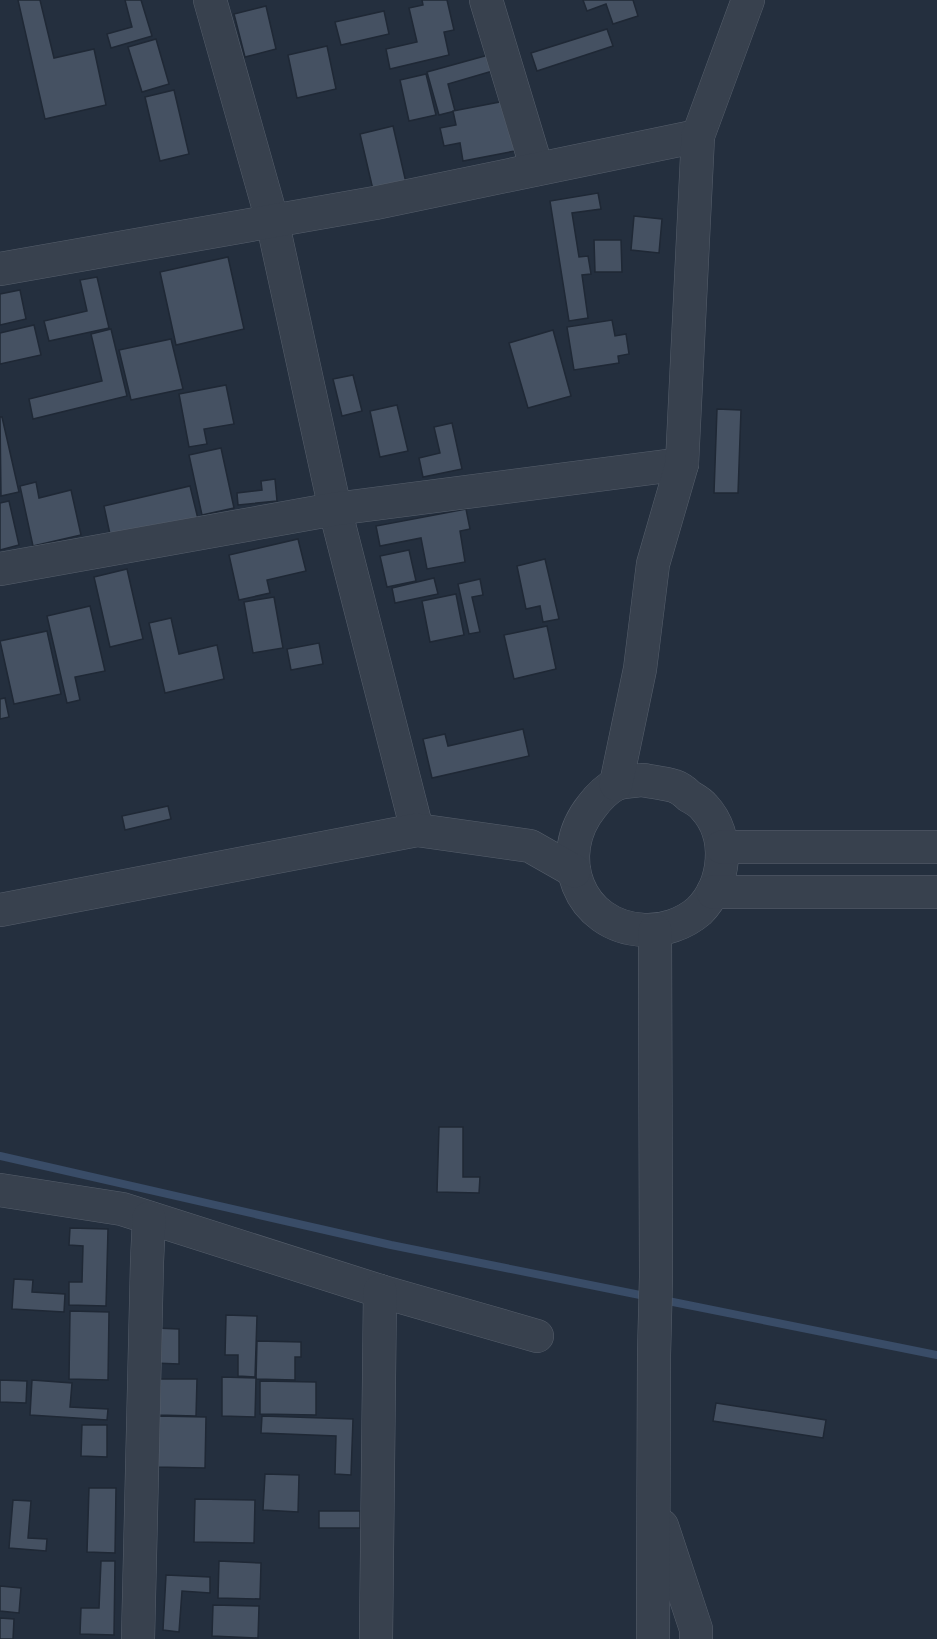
<svg xmlns="http://www.w3.org/2000/svg" width="937" height="1639" font-family="'Archivo Narrow',sans-serif">
	<style>
		.lines { fill: none; stroke-linecap: round; stroke-linejoin: round }
		.stream { stroke: #394c67; stroke-width: 8 }
		.building { fill: #455162; stroke: #1f2835; stroke-width: 1.5 }
		.minor-casing { stroke: #565f6c; stroke-width: 34 }
		.minor { stroke: #38414e; stroke-width: 33 }
	</style>
	<rect width="100%" height="100%" fill="#242f3e"/>
	<g class="lines">
		<g class="stream">
			<path d="M0,1156l391,89 259,52"/>
			<path d="M663,1300l274,55"/>
		</g>
	</g>
	<g class="building">
		<path d="M18,0h22l14,58 40,-9 12,56 -61,14z"/>
		<path d="M125,0h16l11,36 -41,12 -4,-14 25,-7z"/>
		<path d="M422,0h25l7,30 -10,2 5,23 -59,14 -4,-20 31,-7 -8,-34 14,-3z"/>
		<path d="M583,0h50l5,16 -25,8 -7,-20 -19,7z"/>
		<path d="M266,6l10,43 -31,8 -11,-43z"/>
		<path d="M384,11l5,23 -48,11 -6,-23z"/>
		<path d="M607,29l6,17 -76,25 -6,-18z"/>
		<path d="M156,39l13,45 -27,8 -14,-45z"/>
		<path d="M327,46l9,43 -39,9 -9,-43z"/>
		<path d="M492,54l4,16 -48,14 7,27 -16,4 -12,-43z"/>
		<path d="M426,74l10,41 -27,6 -9,-41z"/>
		<path d="M174,90l15,64 -29,7 -15,-64z"/>
		<path d="M505,101l10,50 -52,10 -3,-18 -16,3 -4,-18 16,-3 -3,-14z"/>
		<path d="M393,126l14,61 -33,7 -14,-60z"/>
		<path d="M598,193l3,16 -29,4 7,44 9,-1 3,18 -9,1 6,43 -19,3 -19,-120z"/>
		<path d="M634,216l28,3 -3,34 -28,-3z"/>
		<path d="M594,240h27l1,32h-27z"/>
		<path d="M228,257l16,72 -68,16 -16,-73z"/>
		<path d="M97,277l12,51 -60,13 -5,-20 43,-10 -7,-31z"/>
		<path d="M20,290l6,29 -26,6v-31z"/>
		<path d="M612,320l3,16 11,-2 3,20 -11,2 1,7 -45,7 -7,-43z"/>
		<path d="M34,325l7,30 -41,9v-31z"/>
		<path d="M111,329l16,67 -94,23 -4,-20 73,-18 -11,-47z"/>
		<path d="M553,330l18,66 -43,12 -19,-65z"/>
		<path d="M171,339l12,50 -52,11 -12,-50z"/>
		<path d="M353,375l9,36 -20,5 -9,-37z"/>
		<path d="M226,385l8,39 -30,5 3,15 -18,3 -10,-53z"/>
		<path d="M397,405l11,46 -28,6 -10,-46z"/>
		<path d="M717,409l24,1 -3,83h-24z"/>
		<path d="M0,417h2l17,75 -18,4z"/>
		<path d="M452,423l10,46 -39,8 -4,-19 21,-5 -6,-26z"/>
		<path d="M221,448l13,60 -32,7 -13,-60z"/>
		<path d="M275,479l2,22 -39,4 -1,-12 25,-3 -1,-9z"/>
		<path d="M36,482l3,16 32,-8 10,45 -48,11 -13,-60z"/>
		<path d="M190,486l8,33 -87,20 -7,-33z"/>
		<path d="M9,501l10,44 -19,5v-47z"/>
		<path d="M466,509l4,20 -10,2 5,31 -38,7 -6,-31 -41,8 -4,-20z"/>
		<path d="M298,539l8,32 -39,9 3,13 -31,7 -10,-45z"/>
		<path d="M409,550l7,31 -29,6 -7,-31z"/>
		<path d="M545,559l14,60 -16,3 -3,-16 -14,3 -9,-43z"/>
		<path d="M127,569l16,70 -33,8 -16,-70z"/>
		<path d="M434,578l4,16 -43,9 -3,-15z"/>
		<path d="M480,579l3,16 -11,2 8,35 -11,2 -11,-50z"/>
		<path d="M456,594l8,41 -34,7 -8,-41z"/>
		<path d="M274,597l9,51 -30,5 -9,-51z"/>
		<path d="M90,606l15,65 -30,6 5,23 -13,3 -20,-87z"/>
		<path d="M171,618l8,36 38,-9 7,34 -59,14 -16,-70z"/>
		<path d="M547,626l9,43 -42,10 -10,-44z"/>
		<path d="M47,631l14,63 -47,10 -14,-63z"/>
		<path d="M319,643l4,21 -32,6 -4,-21z"/>
		<path d="M5,698l4,19 -9,2v-20z"/>
		<path d="M523,729l6,27 -97,22 -9,-39 22,-5 3,12z"/>
		<path d="M168,806l3,13 -46,11 -3,-14z"/>
		<path d="M439,1127h24v50h17l-1,16 -42,-1z"/>
		<path d="M70,1228l38,1 -2,77 -37,-1v-23h13l1,-36 -14,-1z"/>
		<path d="M14,1279l19,1 -1,12 33,2 -1,18 -52,-3z"/>
		<path d="M70,1311l39,1 -1,68 -39,-1z"/>
		<path d="M226,1315l31,1 -2,61 -17,-1v-21h-13z"/>
		<path d="M155,1328l24,1v35l-25,-1z"/>
		<path d="M257,1341l44,1v15h-6v23l-39,-1z"/>
		<path d="M222,1377l34,1 -1,39 -33,-1z"/>
		<path d="M157,1379h40l-1,37 -39,-1z"/>
		<path d="M0,1380l27,1 -1,22 -26,-1z"/>
		<path d="M32,1380l40,3 -2,24 38,2 -1,11 -77,-5z"/>
		<path d="M260,1381l56,1v33l-56,-1z"/>
		<path d="M716,1403l110,17 -3,18 -110,-17z"/>
		<path d="M156,1416l50,1 -1,51 -50,-1z"/>
		<path d="M262,1416l91,3 -2,56 -16,-1 1,-38 -75,-3z"/>
		<path d="M82,1425h25v32l-26,-1z"/>
		<path d="M265,1474l34,1 -1,37 -35,-2z"/>
		<path d="M89,1488h27l-1,65 -28,-1z"/>
		<path d="M195,1499l60,1 -1,43 -60,-1z"/>
		<path d="M13,1500l18,1 -3,37 19,1 -1,12 -37,-3z"/>
		<rect x="319" y="1511" width="41" height="17"/>
		<path d="M101,1561h14l-1,74 -34,-1 1,-26h18z"/>
		<path d="M219,1561l42,2 -1,36 -42,-1z"/>
		<path d="M166,1575l44,2v16l-28,-2 -3,41 -16,-2z"/>
		<path d="M0,1586l21,2 -2,25 -19,-2z"/>
		<path d="M213,1605l46,1 -1,32 -46,-2z"/>
		<path d="M0,1618l14,1 -1,20h-13z"/>
	</g>
	<g class="lines">
		<g class="minor-casing">
			<g id="minor">
				<path d="M210,0l62,220 63,289 82,321"/>
				<path d="M486,0l51,169"/>
				<path d="M0,269l375,-66 323,-67"/>
				<path d="M0,569l335,-60 347,-45"/>
				<path d="M643,780c10,2 21,3 31,6 6,2 11,6 15,10 5,3 11,6 15,11 27,29 22,77 -5,104 -15,13 -36,20 -55,19 -66,-3 -92,-75 -52,-124 6,-8 15,-17 24,-22 7,-3 19,-3 27,-4z"/>
				<path d="M616,784l24,-115 13,-105 29,-100 16,-328 50,-136"/>
				<path d="M722,847h215"/>
				<path d="M713,892h224"/>
				<path d="M0,910l417,-80 113,16 44,25"/>
				<path d="M0,1190l122,19 258,82 157,45"/>
				<path d="M662,1526l34,103v10"/>
				<path d="M138,1639l9,-377 2,-44"/>
				<path d="M376,1639l4,-348"/>
				<path d="M653,1639l1,-284 2,-78 -1,-346"/>
			</g>
		</g>
		<use href="#minor" class="minor"/>
	</g>
</svg>
